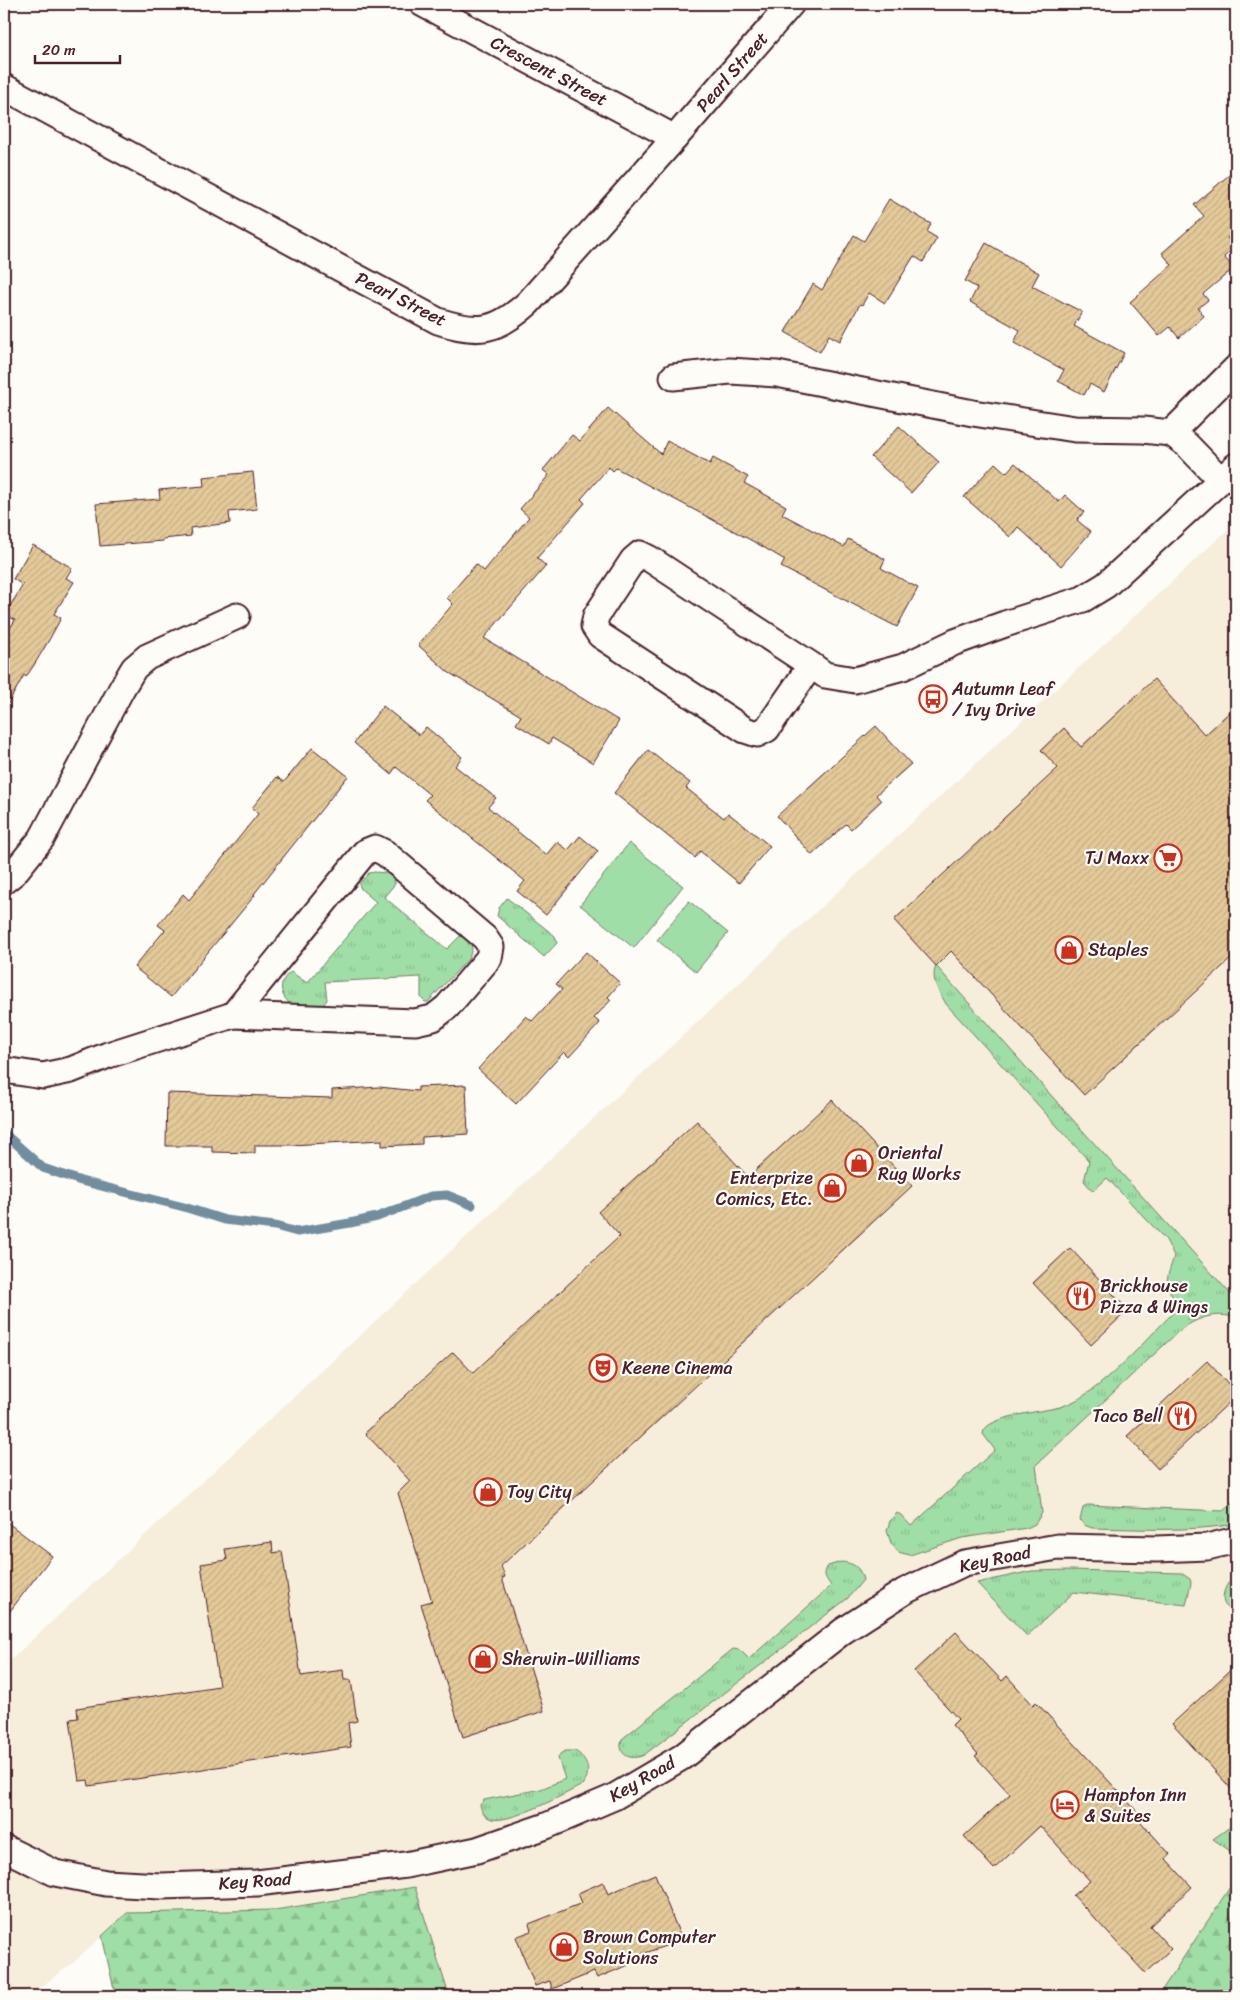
<svg xmlns="http://www.w3.org/2000/svg" width="1240" height="2000" font-family="Sriracha,sans-serif">
	<style>
		.built { fill: #f6eddb }
		.grass { fill: url(#grass-tufts); stroke: #747e68 }
		.forest { fill: url(#forest-firs); stroke: #747e68 }
		.green { fill: #9fdea6; stroke: #747e68 }
		.lines { fill: none; stroke-linecap: round; stroke-linejoin: round }
		.stream { stroke: #718d9e; stroke-width: 9 }
		.building { fill: url(#building-hatch); stroke: #4a1f2b }
		.minor-casing { stroke: #4a1f2b; stroke-width: 29 }
		.minor { stroke: #fdfcf7; stroke-width: 25 }
		.labels { text-anchor: middle; dominant-baseline: central; stroke-width: 4.5; stroke-linejoin: round; paint-order: stroke }
		.street-label { font-size: 18px; fill: #4a1f2b; stroke: #fdfcf7 }
		.poi-label { font-size: 18px; fill: #4a1f2b; stroke: #fdfcf7; text-anchor: start }
	</style>
	<defs>
		<pattern id="grass-tufts" width="24" height="20" patternUnits="userSpaceOnUse" patternTransform="scale(1.25)"><rect width="24" height="20" fill="#9fdea6"/><path d="M3 7l-1-3M5 7V3M7 7l1-3M15 17l-1-3M17 17v-4M19 17l1-3" fill="none" stroke="#8abe8f"/></pattern>
		<pattern id="forest-firs" width="22" height="20" patternUnits="userSpaceOnUse" patternTransform="scale(1.25)"><rect width="22" height="20" fill="#9fdea6"/><path d="M5 1l3.5 6h-7zM16 11l3.5 6h-7z" fill="#8abe8f"/></pattern>
		<pattern id="building-hatch" width="6" height="6" patternUnits="userSpaceOnUse" patternTransform="scale(1.25)"><rect width="6" height="6" fill="#e4ca99"/><path d="M-1 1l2-2M0 6l6-6M5 7l2-2" fill="none" stroke="#c5ad84"/></pattern>
	</defs>
	<rect width="100%" height="100%" fill="#fdfcf7"/>
	<filter id="ink" filterUnits="userSpaceOnUse"><feTurbulence type="fractalNoise" baseFrequency=".02" numOctaves="2"/><feDisplacementMap in="SourceGraphic" scale="10" xChannelSelector="R" yChannelSelector="G"/><feConvolveMatrix kernelMatrix="1 2 1 2 8 2 1 2 1" color-interpolation-filters="sRGB"/></filter>
	<g filter="url(#ink)">
		<path class="built" d="M1236,522v1356l-78,118h-703l-8,-7 -33,-102 -139,23 -148,3 -53,49 -37,28 -33,4v-328z"/>
		<g class="grass">
			<path d="M374,872l12,1 9,6v5l-11,13 63,52 15,-15 9,6 1,9 -3,9 -41,44h-3l-4,-4v-21l-96,5 2,18 -4,5 -29,1c-15,-8 -17,-25 -3,-34l16,11 69,-81 -15,-13 -2,-5 10,-11z"/>
			<path d="M507,898l48,38 2,7 -13,14 -47,-41 2,-8z"/>
			<path d="M936,966l137,154 163,180v18c-21,-7 -40,0 -57,13l-143,134 6,48 -7,11 -8,4 -65,10 -52,17 -12,-3 -7,-9 -4,-12 3,-10 7,-8 4,2 10,11 84,-76 -12,-16c1,-19 64,-22 80,-28 37,-12 82,-66 111,-94l3,-7c-14,-25 -11,-22 -3,-49l-8,-16 -59,-62 -14,13 -9,-10 5,-20 -143,-157c-7,-13 -16,-24 -10,-38z"/>
			<path d="M1236,1499v25c-48,8 -96,5 -144,4l-8,-3 -4,-5 3,-12 4,-3 136,6z"/>
			<path d="M841,1562c13,1 19,5 22,18l-15,18 -204,157c-13,6 -27,1 -22,-16l111,-90 7,1 9,9 82,-73c-5,-8 -9,-11 -3,-20z"/>
			<path d="M1070,1570l111,3 9,6 1,4 -5,22 -112,-13 -47,44 -50,-53 55,-12z"/>
			<path d="M1236,1575v34c-20,2 -14,-25 0,-34z"/>
			<path d="M565,1751h10c13,8 16,19 9,33 -17,9 -74,40 -92,35 -6,-1 -11,-8 -12,-14l4,-5 57,-11 24,-10 -7,-21 2,-4z"/>
			<path d="M1230,1827h6v28l-23,-16z"/>
		</g>
		<g class="forest">
			<path d="M1236,1878v118h-78z"/>
			<path d="M415,1887l32,102 8,7h-336l-6,-11 -11,-49 25,-23 148,-3z"/>
		</g>
		<g class="green">
			<path d="M629,843l54,43 -49,62 -54,-43z"/>
			<path d="M689,901l39,32 -32,39 -39,-32z"/>
		</g>
		<g class="lines">
			<path class="stream" d="M4,1133l39,35 38,13 103,26 41,13 50,6 22,6 53,-9 27,-6 54,-21 16,-1 25,10"/>
		</g>
		<g class="building">
			<path d="M1236,169v61l-9,8 8,9 -11,10 10,11 -31,26 5,6 -10,8 6,8 -25,22 -9,-11 -11,9 -29,-34 42,-37 -10,-12 42,-37 -10,-11z"/>
			<path d="M889,199l42,25 -4,8 10,6 -14,24 -9,-6 -29,47 -16,-10 -7,12 -2,-1 -20,37 -11,-6 -9,17 -35,-20 28,-48 9,6 32,-55 10,6z"/>
			<path d="M986,243l53,30 -7,13 50,26 -8,14 50,27 -20,39 -14,-8 -6,11 -26,-14 6,-11 -50,-27 6,-13 -50,-28 7,-14 -12,-7z"/>
			<path d="M608,408l53,46 6,-13 43,23 3,-6 35,19 -4,6 42,23 -4,8 62,33 4,-8 37,20 -4,9 37,20 -21,39 -116,-60 4,-7 -27,-16 -142,-76 -3,3 -4,-4 -28,32 4,4 -48,55 9,8 -62,72 135,83 -26,42 -41,-25 -3,6 -33,-20 5,-8 -73,-44 -30,-27 35,-41 -6,-6 29,-34 8,7 45,-54 -9,-8 29,-34 -6,-5 29,-35 8,6z"/>
			<path d="M899,426l40,36 -28,31 -40,-36z"/>
			<path d="M995,463l11,10 9,-10 44,39 6,-7 19,17 -7,8 14,12 -30,34 -43,-39 -8,10 -46,-40z"/>
			<path d="M253,472l4,37 -28,3 1,11 -40,5 1,8 -28,3v2l-63,5 -4,-42 64,-5 -1,-9 45,-4 -1,-9z"/>
			<path d="M33,545l39,23 -6,10 8,4 -20,32 7,4 -12,22 -15,25 -8,12 -2,-2 -20,36v-73l11,-18 -10,-6 18,-29 -10,-6z"/>
			<path d="M1154,679l51,56 31,-29v248l-152,141 -133,-144 -15,15 -42,-46 164,-152 -17,-18 23,-22 17,19z"/>
			<path d="M383,706l36,29 7,-8 36,30 -7,9 41,32 -8,9 58,48 11,-13 11,8 12,-14 18,15 -52,64 -29,-24 8,-10 -100,-81 5,-5 -34,-28 -5,7 -37,-31z"/>
			<path d="M876,726l35,38 -35,31 5,6 -30,28 -5,-5 -34,31 -35,-39z"/>
			<path d="M312,748l36,28 -94,118 1,1 -84,102 -37,-30 31,-37 -7,-5 25,-31 6,6 69,-86 -6,-6 25,-31 7,5z"/>
			<path d="M648,750l42,33 -4,5 38,30 4,-5 42,33 -31,37 -39,-32 -5,7 -81,-65z"/>
			<path d="M586,952l34,31 -12,14 3,3 -17,18 6,5 -31,34 -5,-5 -48,52 -38,-35 48,-53 6,5 30,-32 -6,-5z"/>
			<path d="M466,1085l2,49 -46,3v7l-40,2v-6l-91,5h-36v8l-43,-1v-6h-46l1,-53 165,5v-8l47,-3 39,4v-4z"/>
			<path d="M832,1100l80,86 -411,380 4,11 -3,1 42,133 -81,26 -42,-133 11,-3 -34,-108 12,-12 -45,-48 88,-81 20,21 147,-137 -22,-24 99,-91 51,56z"/>
			<path d="M1070,1248l58,62 -37,35 -58,-62z"/>
			<path d="M1207,1361l29,31v4l-78,73 -31,-33z"/>
			<path d="M4,1520l48,36 -48,63z"/>
			<path d="M272,1542l1,11 9,-2 19,125 42,-6 1,10h7l6,41 -9,2 3,24 -262,39 -1,-6 -9,1 -9,-62 8,-1 -1,-10 142,-22 -18,-122 26,-4 -2,-11z"/>
			<path d="M956,1632l46,49 5,-5 26,29 3,-3 106,115 -3,3 31,34 -4,5 26,28 -42,39 21,23 -26,24 -72,-78 17,-14 -50,-55 -46,43 -30,-33 46,-42 -35,-38 3,-2 -26,-29 6,-6 -44,-48z"/>
			<path d="M1236,1665v129l-64,-70z"/>
			<path d="M655,1874l27,66 -48,17 2,5 -39,16 -3,-6 -42,17 -2,-8 -15,5 -19,-49 15,-6 -2,-7 53,-21 -4,-10 25,-11 5,12z"/>
		</g>
		<g class="lines">
			<g class="minor-casing">
				<g id="minor">
					<path d="M423,4l252,134"/>
					<path d="M4,87l434,234c40,13 58,11 90,-18l147,-165 116,-134"/>
					<path d="M673,377l57,-6 47,3 196,39 102,16 68,1 28,3 65,-65"/>
					<path d="M1171,433l16,12 34,35"/>
					<path d="M811,665l-44,64 -10,5 -12,-4 -145,-95 -6,-9 2,-10 37,-56 7,-6 10,5 161,106 14,10 30,5 48,-13 52,-25 50,-18 78,-25 23,-14 130,-119"/>
					<path d="M375,848l10,5 100,85 6,9 -2,11 -42,49 -14,11 -18,4 -182,-7 132,-163z"/>
					<path d="M4,881l10,-8 28,-35 80,-150 12,-20 13,-11 90,-41"/>
					<path d="M4,1070l39,6 28,-6 37,-15 125,-40"/>
					<path d="M4,1848l51,25 51,10 55,3 96,-3 149,-18 71,-15 69,-24 68,-29 68,-40 161,-126 62,-40 59,-28 94,-16 99,2 50,-2 29,-7"/>
				</g>
			</g>
			<use href="#minor" class="minor"/>
		</g>
	</g>
	<defs>
		<g id="bus-ring" transform="scale(1.4375)"><circle r="9.5" fill="#fdfcf7" stroke="#c8321e" stroke-width="1.5"/><path d="M-5-6H5V4H4V6H2V4H-2V6H-4V4H-5ZM-3.5-4V0h7V-4ZM-3.5 1.2v1.5H-2V1.2ZM2 1.2v1.5H3.5V1.2Z" fill="#c8321e"/></g>
		<g id="supermarket-ring" transform="scale(1.4375)"><circle r="9.5" fill="#fdfcf7" stroke="#c8321e" stroke-width="1.5"/><path d="M-6-5.5h2.5l.6 2H6L4.5 2H-2.5L-4.4-4H-6ZM-1.5 3.2a1.3 1.3 0 1 0 .1 0ZM3 3.2a1.3 1.3 0 1 0 .1 0Z" fill="#c8321e"/></g>
		<g id="shop-ring" transform="scale(1.4375)"><circle r="9.5" fill="#fdfcf7" stroke="#c8321e" stroke-width="1.5"/><path d="M-5-2.5h2.3a2.7 3.5 0 0 1 5.4 0H5L5.5 6h-11ZM-1.5-2.5h3a1.5 2.3 0 0 0-3 0Z" fill="#c8321e"/></g>
		<g id="restaurant-ring" transform="scale(1.4375)"><circle r="9.5" fill="#fdfcf7" stroke="#c8321e" stroke-width="1.5"/><path d="M-5-6h1v4h1v-4h1v4h1v-4h1v5L-1.5 .5V6h-2V.5L-5-1ZM5-6V6H3V1.5H1.5Q1.5-4 5-6Z" fill="#c8321e"/></g>
		<g id="theatre-ring" transform="scale(1.4375)"><circle r="9.5" fill="#fdfcf7" stroke="#c8321e" stroke-width="1.5"/><path d="M-5-5.5Q0-4 5-5.5V0Q5 5 0 6Q-5 5-5 0ZM-3.3-2.5H-1v1.5H-3.3ZM1-2.5H3.3v1.5H1ZM-2.8 1Q0 5.5 2.8 1Z" fill="#c8321e"/></g>
		<g id="hotel-ring" transform="scale(1.4375)"><circle r="9.5" fill="#fdfcf7" stroke="#c8321e" stroke-width="1.5"/><path d="M-6-4.5h1.5V1H6V5H4.5V3h-9V5H-6ZM-4 0a1.8 1.8 0 1 1 3.6 0ZM.5 0V-2.5h3Q6-2.5 6 0Z" fill="#c8321e"/></g>
	</defs>
	<g fill-rule="evenodd">
		<use href="#bus-ring" x="933" y="699"/>
		<use href="#supermarket-ring" x="1168" y="858"/>
		<use href="#shop-ring" x="1069" y="950"/>
		<use href="#shop-ring" x="859" y="1163"/>
		<use href="#shop-ring" x="832" y="1188"/>
		<use href="#restaurant-ring" x="1081" y="1296"/>
		<use href="#theatre-ring" x="603" y="1368"/>
		<use href="#restaurant-ring" x="1182" y="1416"/>
		<use href="#shop-ring" x="488" y="1492"/>
		<use href="#shop-ring" x="483" y="1659"/>
		<use href="#hotel-ring" x="1065" y="1805"/>
		<use href="#shop-ring" x="564" y="1947"/>
	</g>
	<g class="labels">
		<g class="street-label">
			<text transform="translate(549 71) rotate(28)">Crescent Street</text>
			<text transform="translate(732 72) rotate(-49)">Pearl Street</text>
			<text transform="translate(401 299) rotate(27)">Pearl Street</text>
			<text transform="translate(995 1559) rotate(-12)">Key Road</text>
			<text transform="translate(642 1779) rotate(-30)">Key Road</text>
			<text transform="translate(255 1881) rotate(-4)">Key Road</text>
		</g>
		<g class="poi-label">
			<text x="952" y="689">Autumn Leaf<tspan x="952" dy="21">/ Ivy Drive</tspan></text>
			<text x="1149" y="858" text-anchor="end">TJ Maxx</text>
			<text x="1088" y="950">Staples</text>
			<text x="878" y="1153">Oriental<tspan x="878" dy="21">Rug Works</tspan></text>
			<text x="813" y="1178" text-anchor="end">Enterprize<tspan x="813" dy="21">Comics, Etc.</tspan></text>
			<text x="1100" y="1286">Brickhouse<tspan x="1100" dy="21">Pizza &amp; Wings</tspan></text>
			<text x="622" y="1368">Keene Cinema</text>
			<text x="1163" y="1416" text-anchor="end">Taco Bell</text>
			<text x="507" y="1492">Toy City</text>
			<text x="502" y="1659">Sherwin-Williams</text>
			<text x="1084" y="1795">Hampton Inn<tspan x="1084" dy="21">&amp; Suites</tspan></text>
			<text x="583" y="1937">Brown Computer<tspan x="583" dy="21">Solutions</tspan></text>
		</g>
	</g>
	<rect width="1240" height="2000" fill="none" stroke="#fdfcf7" stroke-width="20"/>
	<rect x="10" y="10" width="1220" height="1980" fill="none" stroke="#4a1f2b" stroke-width="2" filter="url(#ink)"/>
	<path d="M35 55v8h85v-8" fill="none" stroke="#4a1f2b" stroke-width="2.5"/>
	<text x="42" y="55" font-size="15" fill="#4a1f2b" stroke="#fdfcf7" stroke-width="4" paint-order="stroke">20 m</text>
</svg>
